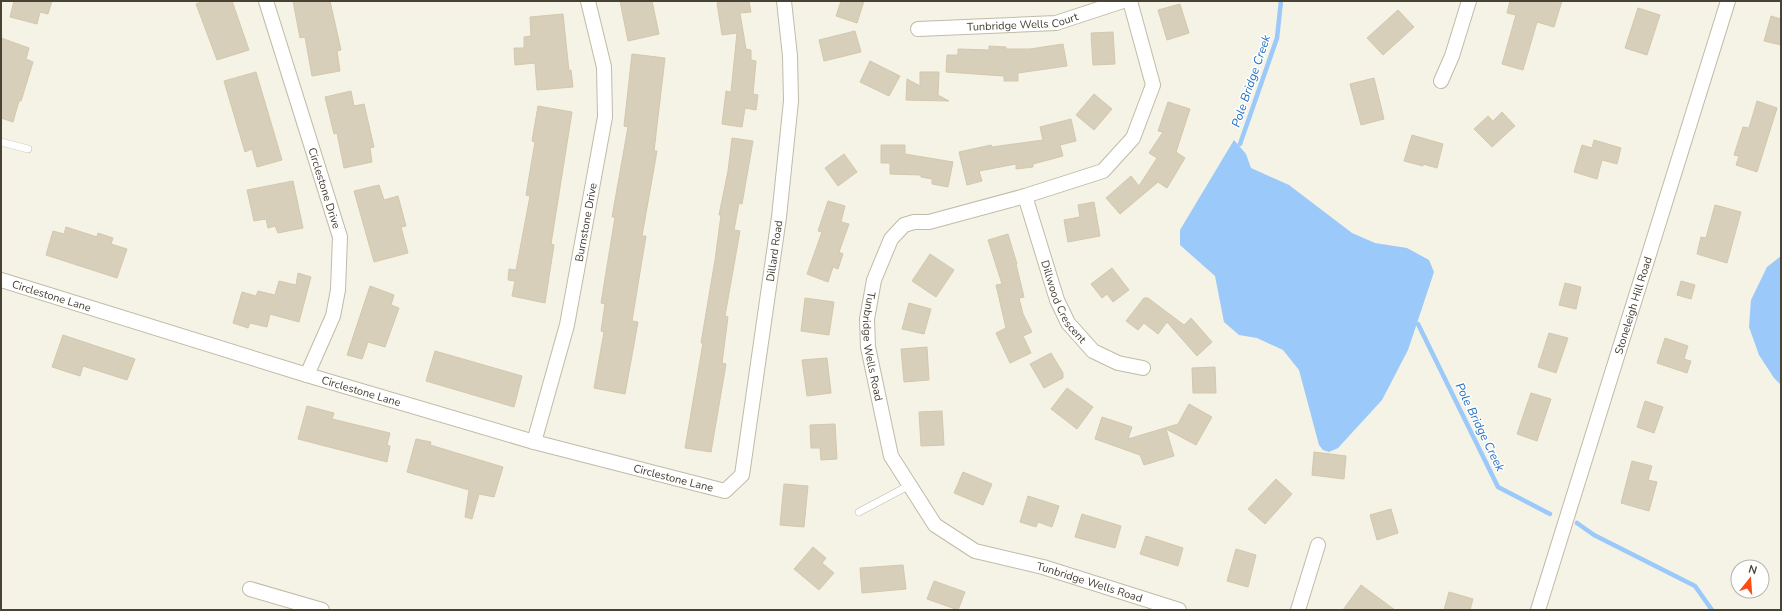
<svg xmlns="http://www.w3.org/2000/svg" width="1782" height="611" font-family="'Nunito Sans',sans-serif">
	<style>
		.water { fill: #9bc9f9 }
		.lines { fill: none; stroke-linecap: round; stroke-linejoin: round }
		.stream { stroke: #9bc9f9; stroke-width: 4.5 }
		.building { fill: #d8cfba; stroke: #d3c8ac }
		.lane-casing { stroke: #c1bba7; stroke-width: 8 }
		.street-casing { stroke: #c1bba7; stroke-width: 16 }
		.lane { stroke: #fff; stroke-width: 7 }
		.street { stroke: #fff; stroke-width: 14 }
		.labels { text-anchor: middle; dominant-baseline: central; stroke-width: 3; stroke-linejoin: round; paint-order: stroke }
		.street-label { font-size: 11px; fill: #484234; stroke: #fff }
		.water-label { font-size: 12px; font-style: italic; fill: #216ec1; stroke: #fff }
	</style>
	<rect width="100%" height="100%" fill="#f5f2e6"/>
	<g class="water">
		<path d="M1234,140l12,14 5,14 38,17 63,48 23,10 32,5 22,12 5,12 -26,78 -26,50 -44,48 -9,4 -6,-2 -4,-5 -20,-75 -16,-20 -26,-12 -18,-3 -15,-13 -9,-46 -35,-31v-15z"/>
		<path d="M1781,256v129l-7,-7 -15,-23 -10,-28 2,-27 16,-33z"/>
	</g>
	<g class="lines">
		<g class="stream">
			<path d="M1240,144l37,-106 4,-37"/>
			<path d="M1418,324l80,163 52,27"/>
			<path d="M1577,523l17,12 101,51 17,24"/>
		</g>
	</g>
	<g class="building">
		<path d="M14,1h38l-4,13 -8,-2 -3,12 -27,-7z"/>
		<path d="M203,1h29l17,49 -32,10 -21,-56z"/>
		<path d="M293,1h37l11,49 -4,1 3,20 -28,5 -7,-39 -5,1z"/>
		<path d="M620,1h32l7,33 -31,7z"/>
		<path d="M726,1h23l2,11 -11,1 6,36 5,1v10l5,1 -3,33 5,1 -2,15 -11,-2 -3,19 -20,-3 4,-33 5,1 6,-59 -15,2 -5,-32z"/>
		<path d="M841,1h23l-7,22 -21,-7z"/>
		<path d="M1510,1h52l-8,26 -17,-5 -14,48 -21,-6 14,-49 -9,-2z"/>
		<path d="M1180,4l9,29 -22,7 -9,-30z"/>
		<path d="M1638,8l22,7 -13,40 -22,-7z"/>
		<path d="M1398,10l16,17 -31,28 -16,-17z"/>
		<path d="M563,14l6,57 2,-1 2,17 -36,3 -2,-27 -20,2 -1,-17h10v-11l7,-1 -1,-19z"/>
		<path d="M1771,16l10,3v26l-17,-4z"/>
		<path d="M855,31l6,21 -37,9 -5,-21z"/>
		<path d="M1113,32l2,32 -22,1 -2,-32z"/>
		<path d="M1,38l28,10 -3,11 7,3 -12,39h-2l-6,21 -12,-4z"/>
		<path d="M1063,44l4,22 -49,7v8h-14v-5l-58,-4 1,-17h11v-6l31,1v-4l17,1v2h24z"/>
		<path d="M632,54l33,4 -11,93h3l-15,85h4l-14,85 6,1 -13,72 -31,-6 10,-56 -3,-1 4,-27 -4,-1 14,-86h-3l16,-90 -4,-1z"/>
		<path d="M870,61l30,15 -11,20 -29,-14z"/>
		<path d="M256,72l26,88 -25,7 -5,-18 -7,3 -21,-71z"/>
		<path d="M920,72h19l-1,23 11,6 -43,-1 1,-21 13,7z"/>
		<path d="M1374,78l10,41 -23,6 -11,-41z"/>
		<path d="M351,91l3,15 10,-2 10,43 -4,1 2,14 -28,6 -7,-35 -3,1 -9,-37z"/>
		<path d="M1094,94l18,15 -18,21 -18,-15z"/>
		<path d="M1757,101l20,7 -20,64 -21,-7 3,-9 -5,-1 9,-28 6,1z"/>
		<path d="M1168,102l22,7 -14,43 9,6 -18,30 -9,-6 -38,32 -14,-16 25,-22 8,10 18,-28 -8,-5 14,-21 -5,-1z"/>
		<path d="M538,106l34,6 -21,132 3,1 -9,58 -33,-7 3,-15 -7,-1 1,-11 7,1 14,-74 -4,-1 9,-53 -3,-1z"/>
		<path d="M1502,112l13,14 -23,21 -18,-18 14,-13 5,5z"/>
		<path d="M1071,119l5,22 -16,4 3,11 -30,8v3l-17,2v-5l-37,7 3,10 -15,4 -8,-33 32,-7 1,2 51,-7 -3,-13z"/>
		<path d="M1412,135l31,9 -6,24 -14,-4v2l-19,-5z"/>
		<path d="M732,138l21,3 -11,63 -3,-1 -5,27 6,1 -15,85 3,1 -6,46 4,1 -15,88 -26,-4 18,-105h-2l14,-83 6,-45h-2l9,-44z"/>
		<path d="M1594,140l27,8 -4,16 -15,-4 -5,19 -23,-7 8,-27 10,3z"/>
		<path d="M881,145h24v9l48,8 -5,25 -16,-3v-5l-11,-2v-2l-31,-1v-11h-9z"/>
		<path d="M844,154l13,18 -19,14 -13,-18z"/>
		<path d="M293,181l10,47 -25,5 -3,-7 -7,2 -2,-9 -12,2 -7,-31z"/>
		<path d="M379,185l5,15 14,-4 8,30 -5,1 7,26 -34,9 -20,-71z"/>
		<path d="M828,201l17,5 -4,16 8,2 -10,28 4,2 -5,15 -5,-2 -5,15 -21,-8 15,-42 -4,-1z"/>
		<path d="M1094,202l6,34 -32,6 -4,-22 16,-3 -2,-12z"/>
		<path d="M1715,205l26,7 -14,51 -30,-9 4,-17 5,1z"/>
		<path d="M66,227l31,10 1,-4 15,5 -2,6 16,5 -10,29 -71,-23 7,-24 11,3z"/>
		<path d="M1008,234l9,30h-1l8,33 -5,1 4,16 9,18 -9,4 8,17 -21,10 -14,-30 10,-5 -10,-43 6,-1 -14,-44z"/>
		<path d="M930,254l24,16 -18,27 -24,-16z"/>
		<path d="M1112,268l17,22 -16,12 -6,-8 -5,4 -11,-14z"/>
		<path d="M298,273l13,4 -12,45 -29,-8 -3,13 -17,-4 -2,5 -15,-5 9,-31 14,4 2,-5 17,4 4,-14 17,4z"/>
		<path d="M1681,281l14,4 -4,14 -14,-4z"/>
		<path d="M1565,283l16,4 -5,22 -17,-4z"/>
		<path d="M370,286l24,9 -3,10 8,3 -14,39 -17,-5 -6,17 -15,-4z"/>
		<path d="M805,298l29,4 -5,33 -28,-4z"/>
		<path d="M1144,298h4l36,27 7,-7 21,24 -15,14 -30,-34 -9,12 -14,-11 -6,7 -12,-9z"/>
		<path d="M909,303l22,6 -7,25 -22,-5z"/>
		<path d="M1549,333l19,5 -12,35 -18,-6z"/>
		<path d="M63,335l72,24 -8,21 -44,-14 -3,10 -28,-9z"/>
		<path d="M1665,338l23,8 -4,13 7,2 -4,12 -30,-10z"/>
		<path d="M927,347l2,33 -25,2 -3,-33z"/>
		<path d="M435,351l87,25 -8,31 -88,-26z"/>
		<path d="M1051,353l12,20v5l-19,10 -14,-24z"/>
		<path d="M827,358l4,35 -24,3 -5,-36z"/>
		<path d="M1215,367l1,26h-23l-1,-25z"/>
		<path d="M1067,388l26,19 -16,22 -26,-20z"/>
		<path d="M1531,393l20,6 -14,42 -20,-7z"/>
		<path d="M1645,401l18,6 -9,26 -17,-6z"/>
		<path d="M1189,404l23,13 -16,28 -30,-16 8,27 -30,9 -4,-10 -45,-16 7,-22 30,10 -4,12 50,-15z"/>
		<path d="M307,406l27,7 -2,6 58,14 -3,12 3,1 -3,16 -89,-23z"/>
		<path d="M942,411l2,34 -23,1 -2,-34z"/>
		<path d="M835,424l2,35 -16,1 -1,-12h-9l-1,-23z"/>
		<path d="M416,439l15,3 -1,3 73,22 -9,30 -15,-3 -7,25 -7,-2 4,-27 -62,-18z"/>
		<path d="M1314,452l32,4 -2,23 -32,-4z"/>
		<path d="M1632,461l20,5 -4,14 9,2 -8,29 -28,-8z"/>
		<path d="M963,472l29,12 -9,21 -29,-12z"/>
		<path d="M1276,479l16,15 -27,30 -17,-15z"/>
		<path d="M784,484l24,2 -4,41 -24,-2z"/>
		<path d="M1028,496l31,10 -7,21 -14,-5 -2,5 -16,-5z"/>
		<path d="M1391,509l7,24 -21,7 -7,-25z"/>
		<path d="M1082,514l39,12 -6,22 -40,-11z"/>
		<path d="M1146,536l37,12 -5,18 -38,-12z"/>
		<path d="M813,547l13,11 -4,5 12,10 -15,17 -25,-21z"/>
		<path d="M1236,549l20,6 -8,32 -21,-6z"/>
		<path d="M903,565l3,24 -44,4 -2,-25z"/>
		<path d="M934,581l31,11 -7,18 -31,-11z"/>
		<path d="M1361,585l34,25h-52z"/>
		<path d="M1449,592l24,7 -3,11h-26z"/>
	</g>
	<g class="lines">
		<g class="lane-casing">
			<g id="lane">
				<path d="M1,142l27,7"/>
				<path d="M859,512l51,-27"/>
			</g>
		</g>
		<g class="street-casing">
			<g id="street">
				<path id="s1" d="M266,1l74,236 -2,53 -5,26 -26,59"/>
				<path id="s2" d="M1130,1l23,84 -20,53 -30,33 -78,25 -96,26h-15l-10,3 -13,14 -17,41 -7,39 1,28 23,109 44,69 40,26 68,16 136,43"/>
				<path id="s3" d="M918,29l138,-6 67,-22"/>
				<path d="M1441,81l11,-25 17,-55"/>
				<path id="s4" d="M1025,196l32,104 11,23 25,28 25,12 25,5"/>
				<path id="s5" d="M1,280l306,95 227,67 191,49 17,-16 37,-258 12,-116 -1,-45 -6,-55"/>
				<path id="s6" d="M534,442l33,-117 38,-208 -1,-50 -16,-66"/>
				<path d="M250,589l72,21"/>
				<path d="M1298,610l20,-65"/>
				<path id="s7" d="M1538,610l190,-609"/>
			</g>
		</g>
		<use href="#lane" class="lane"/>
		<use href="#street" class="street"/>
	</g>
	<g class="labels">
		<g class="street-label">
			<text stroke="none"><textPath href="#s3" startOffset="105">Tunbridge Wells Court</textPath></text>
			<text stroke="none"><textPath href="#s1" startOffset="196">Circlestone Drive</textPath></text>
			<text stroke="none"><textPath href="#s6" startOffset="226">Burnstone Drive</textPath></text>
			<text stroke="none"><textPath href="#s5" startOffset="1004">Dillard Road</textPath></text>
			<text stroke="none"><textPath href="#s5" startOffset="53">Circlestone Lane</textPath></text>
			<text stroke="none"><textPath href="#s4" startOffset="113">Dillwood Crescent</textPath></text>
			<text stroke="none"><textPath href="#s7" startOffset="319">Stoneleigh Hill Road</textPath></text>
			<text stroke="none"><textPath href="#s2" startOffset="526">Tunbridge Wells Road</textPath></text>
			<text stroke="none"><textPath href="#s5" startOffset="377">Circlestone Lane</textPath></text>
			<text stroke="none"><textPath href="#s5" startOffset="701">Circlestone Lane</textPath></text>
			<text stroke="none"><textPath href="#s2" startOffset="886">Tunbridge Wells Road</textPath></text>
		</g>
		<g class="water-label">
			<text transform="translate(1251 81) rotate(-71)">Pole Bridge Creek</text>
			<text transform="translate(1480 427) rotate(64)">Pole Bridge Creek</text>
		</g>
	</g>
	<rect width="1782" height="611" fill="none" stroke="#484234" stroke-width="4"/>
	<g transform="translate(1750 579) rotate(17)"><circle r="19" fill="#ffffff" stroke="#b6b3ae"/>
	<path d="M0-3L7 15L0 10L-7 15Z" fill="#ff4c12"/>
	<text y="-6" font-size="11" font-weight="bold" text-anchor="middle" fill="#484234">N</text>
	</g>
</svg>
